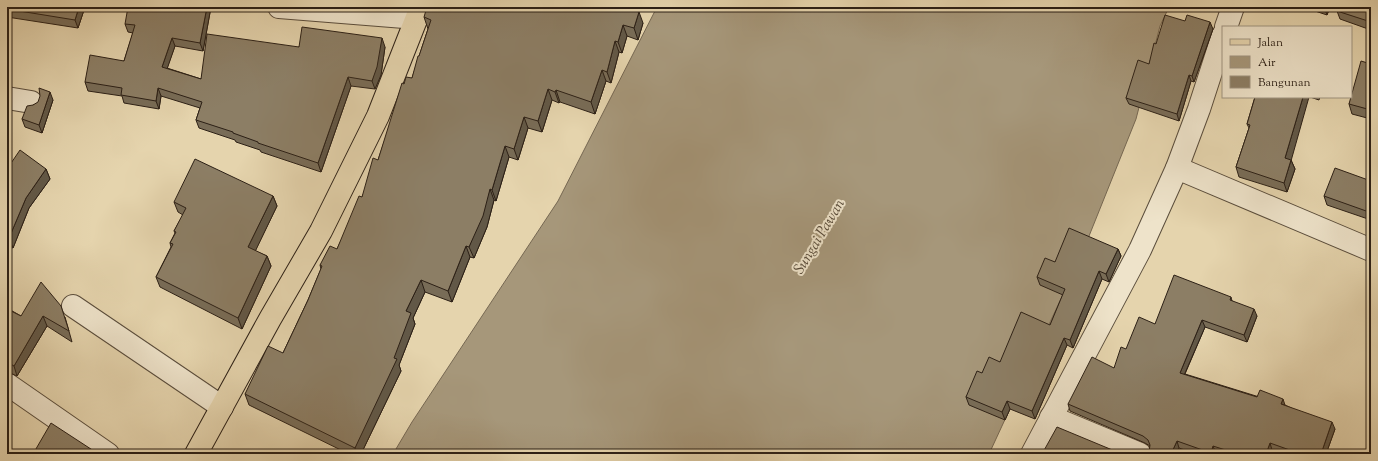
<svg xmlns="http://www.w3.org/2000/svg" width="1378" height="461" font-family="'Sorts Mill Goudy',serif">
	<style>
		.water { fill: #a6977a; stroke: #756752 }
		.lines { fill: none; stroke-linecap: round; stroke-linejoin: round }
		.minor-casing { stroke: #5a4d3c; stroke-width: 24 }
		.major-casing { stroke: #2c2016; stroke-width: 24 }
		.minor { stroke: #eee3ca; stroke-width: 22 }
		.major { stroke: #e5d4ad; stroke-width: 22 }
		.wall { fill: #786c57; stroke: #2c2016 }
		.shaded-wall { fill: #625847; stroke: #2c2016 }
		.building { fill: #8c7e65; stroke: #2c2016 }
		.labels { text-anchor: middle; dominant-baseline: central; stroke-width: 4; stroke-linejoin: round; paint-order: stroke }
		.water-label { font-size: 15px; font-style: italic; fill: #574a39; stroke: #eee3ca }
	</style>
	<rect width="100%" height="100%" fill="#e5d4ad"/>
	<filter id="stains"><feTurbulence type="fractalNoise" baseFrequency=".005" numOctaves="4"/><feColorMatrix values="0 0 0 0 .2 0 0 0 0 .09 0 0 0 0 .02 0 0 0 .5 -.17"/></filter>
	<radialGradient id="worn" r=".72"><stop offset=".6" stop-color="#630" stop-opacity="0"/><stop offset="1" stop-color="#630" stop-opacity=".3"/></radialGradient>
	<path class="water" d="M657,7h512l-9,19 -24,93 -53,132 -94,203h-596l19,-32 146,-221z"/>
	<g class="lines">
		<g class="minor-casing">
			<g id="minor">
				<path d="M279,7l138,11"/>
				<path d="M1226,27l7,-20"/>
				<path d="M7,98l24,4"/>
				<path d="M1177,168l194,82"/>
				<path d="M73,306l149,101"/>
				<path d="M7,384l101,70"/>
				<path d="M1051,417l89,37"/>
				<path d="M1032,454l108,-204 37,-82 22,-59 24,-74"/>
			</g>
		</g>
		<g class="major-casing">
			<path id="major" d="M196,454l74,-135 51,-88 57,-115 43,-109"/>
		</g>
		<use href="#minor" class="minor"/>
		<use href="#major" class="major"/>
	</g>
	<g class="wall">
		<path d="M7,7h78l-7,21 -71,-11z"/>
		<path d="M211,7l-8,44 -28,-5 -8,22 34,11 98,-32h86l-4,28 -6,14 -24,-3 -30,86 -60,-20 -1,-2 -24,-8 -1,-2 -36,-12 -3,-8 4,-12 -39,-12 -2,13 -35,-6 -2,-7 -34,-5 -3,-9 39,-21 9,-28 -5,-1 -3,-8z"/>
		<path d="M1303,7h27l-3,8z"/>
		<path d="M1371,7v23l-31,-11 -3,-8z"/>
		<path d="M424,17l219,6 -5,17 -11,-4 -5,17 -3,-1 -8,31 -5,-2 -11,33 -35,-12 -1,1 -7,-3 -10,32 -14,-4 -10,32 -9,-3 -13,44 -2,-1 -7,27 -13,31 -4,-1 -18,45 -27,-10 -12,26 2,6 -16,41 2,6 -40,83h-12l-100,-49 -4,-11 38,-41 25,-53 13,-31 -1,-4 17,-16 25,-52 16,-37 26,-76 8,-6 16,-49z"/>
		<path d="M1185,21l28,8 -19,53 -3,-1 -12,40 -50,-17 -3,-6 23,-34 7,-20z"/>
		<path d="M1371,64v55l-19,-5 -3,-10z"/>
		<path d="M1255,97l36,63 4,9 -8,23 -48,-15 -3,-10 13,-39 -2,-4z"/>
		<path d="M1310,97h10l-1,3z"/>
		<path d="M53,100l-11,33 -17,-6 -3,-8 11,-14z"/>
		<path d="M7,169h39l4,10 -21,29 -16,40 -6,-2z"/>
		<path d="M1371,181v39l-44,-15 -3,-9z"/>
		<path d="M273,196l4,10 -22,45 12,5 4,10 -29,63 -82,-42 -4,-10 15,-30 -1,-4 5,-10 -1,-2 9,-16 -5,-3 -4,-10z"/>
		<path d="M1118,249l3,7 -12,26 -7,-3 -29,69 -6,-3 -32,74 -25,-10 -5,11 -36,-15 -3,-8 16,-24 18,-11 50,-37 13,-30 -23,-10 -3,-8 18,-15z"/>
		<path d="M1231,297l1,4 25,15 -10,26 -42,-15 -20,47 100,31 50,24 -9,25h-42l-12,-4 -1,4h-52l-3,-1v1h-20l-17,-6 -3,6h-29l2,-2 1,-6 -5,-3 -75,-32 -2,-7 46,-36 41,-44z"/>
		<path d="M7,308l14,8 44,1 7,25 -25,-16 -30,50 -9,-4h-1z"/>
	</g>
	<g class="shaded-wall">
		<path d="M79,7h6l-7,21 -3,-8z"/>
		<path d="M207,7h4l-8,44 -3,-8z"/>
		<path d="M1324,7h6l-3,8z"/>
		<path d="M639,12l4,11 -5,17 -4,-12z"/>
		<path d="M1210,22l3,7 -19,53 -2,-6z"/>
		<path d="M623,25l4,11 -5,17 -4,-11z"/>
		<path d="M172,38l3,8 -10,29 -3,-8z"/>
		<path d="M382,38l3,9 -4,28 -6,14 -3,-8z"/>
		<path d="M615,41l4,11 -8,31 -4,-11z"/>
		<path d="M602,70l4,11 -11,33 -4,-12z"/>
		<path d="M1189,75l2,6 -12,40 -2,-7z"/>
		<path d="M348,77l3,9 -30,86 -3,-9z"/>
		<path d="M158,88l3,8 -2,13 -3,-8z"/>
		<path d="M548,89l4,11 -10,32 -4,-11z"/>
		<path d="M556,90l4,12 -1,1 -4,-11z"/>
		<path d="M50,92l3,8 -11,33 -3,-8z"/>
		<path d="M1303,97h6l-20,71 -4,-10z"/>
		<path d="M524,117l4,11 -10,32 -4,-11z"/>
		<path d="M505,146l4,11 -13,44 -4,-11z"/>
		<path d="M1291,160l4,9 -8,23 -3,-9z"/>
		<path d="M46,169l4,10 -21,29 -16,40 -4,-10 17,-40z"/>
		<path d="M490,189l4,11 -7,27 -13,31 -5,-11z"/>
		<path d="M273,196l4,10 -25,52 -4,-11z"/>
		<path d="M1371,205v13l-2,-6z"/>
		<path d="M466,246l4,11 -18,45 -4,-11z"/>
		<path d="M1118,249l3,7 -12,26 -3,-8z"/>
		<path d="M267,256l4,10 -29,63 -4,-11z"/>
		<path d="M1099,271l3,8 -29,69 -3,-8z"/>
		<path d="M421,280l4,12 -12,26 2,6 -16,41 2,6 -40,83h-4l-2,-6 51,-137z"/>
		<path d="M1254,309l3,7 -10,26 -3,-7z"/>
		<path d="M43,316l4,10 -30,50 -3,-10z"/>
		<path d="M1202,320l3,7 -23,53 -2,-7z"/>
		<path d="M1064,338l3,7 -32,74 -3,-8z"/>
		<path d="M1283,399l2,6 -4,-1z"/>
		<path d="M1007,401l3,8 -5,11 -3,-8z"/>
		<path d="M1332,422l3,7 -9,25h-5z"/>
		<path d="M1177,441l2,7 -3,6h-5z"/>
		<path d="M1270,443l2,7 -1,4h-5z"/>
		<path d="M1213,446l3,7v1h-5z"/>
	</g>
	<g class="building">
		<path d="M7,7h72l-4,13 -68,-11z"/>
		<path d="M128,7h79l-7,36 -28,-5 -10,29 39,12 6,-45 92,13 3,-20 80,11 -5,29 -5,14 -24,-4 -30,86 -60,-20v-1l-25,-9v-1l-37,-12 6,-18 -44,-14 -2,13 -35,-6 1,-7 -37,-6 5,-27 34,6 11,-36 -10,-1z"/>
		<path d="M427,7h194l18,5 -5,16 -11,-3 -5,17 -3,-1 -8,31 -5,-2 -11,32 -35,-12 -1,2 -7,-3 -10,32 -14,-4 -10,32 -9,-3 -13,44 -2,-1 -7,27 -14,31 -3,-1 -18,45 -27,-11 -15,31 5,2 -17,45 3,1 -42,89 -110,-54 23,-48 15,7 25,-53 14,-34 -2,-1 10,-19 7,3 22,-53 3,1 11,-39 5,2 24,-77 2,1 2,-7 6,1 6,-22h1l12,-36 -7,-3z"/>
		<path d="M1340,7h31v15l-34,-11z"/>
		<path d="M1165,15l20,6 2,-6 23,7 -18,54 -3,-1 -12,39 -51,-16 12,-38 11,4 5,-21 2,1z"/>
		<path d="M1361,61l10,3v46l-22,-6z"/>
		<path d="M39,88l11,4 -11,33 -17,-6 5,-13 6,-1 5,-3 2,-6z"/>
		<path d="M1255,97h48l-18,61 6,2 -7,23 -48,-16 14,-42 -3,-1z"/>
		<path d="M20,150l26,19 -20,29 -17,40 -2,-1v-68z"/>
		<path d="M195,159l78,37 -25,51 19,9 -29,62 -82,-41 17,-33 -3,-1 6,-11 -2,-1 12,-23 -12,-6z"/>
		<path d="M1335,168l36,13v24l-2,7 -45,-16z"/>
		<path d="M1069,228l49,21 -12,25 -7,-3 -29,69 -6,-2 -32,73 -25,-10 -5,11 -36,-15 11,-26 5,2 7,-16 11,5 21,-50 29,13 15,-36 -28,-12 8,-19 10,4z"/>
		<path d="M1174,275l57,22 -1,3 24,9 -10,26 -42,-15 -22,53 77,24 3,-7 23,9 -2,5 51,18 -11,32h-20l-31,-11 -4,11h-28l-25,-8 -2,7 -34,-12 -6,13h-24l2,-2 1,-7 -2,-5 -5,-4 -75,-32 24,-47 22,11 7,-21 5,2 13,-32 16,7z"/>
		<path d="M41,282l20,24 8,25 -26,-15 -29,50 -7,-4v-53l14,7z"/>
		<path d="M51,423l46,30 4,1h-68z"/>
		<path d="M1057,427l65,27h-80z"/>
	</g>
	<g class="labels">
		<g class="water-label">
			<text transform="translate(820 237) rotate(-59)">Sungai Pawan</text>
		</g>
	</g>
	<rect width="1378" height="461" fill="none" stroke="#e5d4ad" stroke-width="24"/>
	<rect x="8" y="8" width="1362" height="445" fill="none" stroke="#2c2016" stroke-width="2"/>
	<rect x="12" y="12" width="1354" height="437" fill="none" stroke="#2c2016"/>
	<rect x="1222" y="26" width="130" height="72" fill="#eee3ca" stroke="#a09582"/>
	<rect x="1230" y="39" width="20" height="6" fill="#e5d4ad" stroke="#a09582"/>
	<text x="1258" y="46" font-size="12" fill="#2c2016">Jalan</text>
	<rect x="1230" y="56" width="20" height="12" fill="#a6977a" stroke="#a09582"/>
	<text x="1258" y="66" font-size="12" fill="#2c2016">Air</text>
	<rect x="1230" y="76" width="20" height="12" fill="#8c7e65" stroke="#a09582"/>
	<text x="1258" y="86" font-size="12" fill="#2c2016">Bangunan</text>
	<rect width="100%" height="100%" filter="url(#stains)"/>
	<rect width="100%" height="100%" fill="url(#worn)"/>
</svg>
